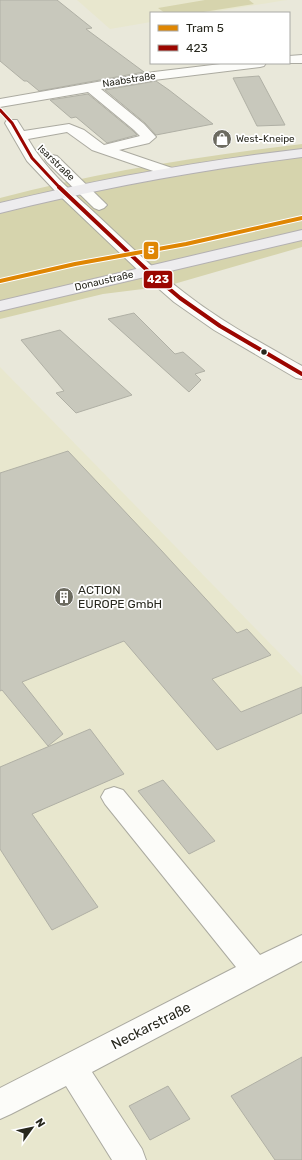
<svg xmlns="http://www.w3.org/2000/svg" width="302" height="1160" font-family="Rubik,sans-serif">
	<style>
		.built { fill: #e8e7ce }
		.green { fill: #d6d4ad }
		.building { fill: #c8c8bc; stroke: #b0b0a5 }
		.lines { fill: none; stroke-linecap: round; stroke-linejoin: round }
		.minor-casing { stroke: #abaaa0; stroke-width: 2 }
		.major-casing { stroke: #b3b0b1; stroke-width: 2 }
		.minor { fill: #fcfcf9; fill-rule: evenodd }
		.major { fill: #edecee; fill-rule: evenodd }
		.bus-1-far1-casing { stroke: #fff; stroke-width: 5 }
		.bus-1-casing { stroke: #fff; stroke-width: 6 }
		.bus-1-far1 { stroke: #9b0600; stroke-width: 3 }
		.bus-1 { stroke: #9b0600; stroke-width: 4 }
		.tram-1-casing { stroke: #fff; stroke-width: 6 }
		.tram-1 { stroke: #df8603; stroke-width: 4 }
		.bus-dot { fill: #28281e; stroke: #fff; stroke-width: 1.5 }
		.labels { text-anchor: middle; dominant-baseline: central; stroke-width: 3.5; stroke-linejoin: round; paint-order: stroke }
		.far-street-label { font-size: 10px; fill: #28281e; stroke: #fff }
		.far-poi-label { font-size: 10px; fill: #28281e; stroke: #fff; text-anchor: start }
		.poi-label { font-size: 12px; fill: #28281e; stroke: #fff; text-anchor: start }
		.near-street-label { font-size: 14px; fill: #28281e; stroke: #fff }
		.line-badge { stroke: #fff; stroke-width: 1.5 }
		.badge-label { font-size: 11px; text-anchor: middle; font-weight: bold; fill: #fff }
	</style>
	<rect width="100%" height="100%" fill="#e9e8da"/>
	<g class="built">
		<path d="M77,0h210l-80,13h-56v9l-41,7z"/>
		<path d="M0,367l302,309v484h-302z"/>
	</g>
	<g class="green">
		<path d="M205,0h44l5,4 -57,9h-32l-7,-5z"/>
		<path d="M302,144v103l-135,39 -64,8 -103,25v-121c99,-26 200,-42 302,-54z"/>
	</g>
	<g class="building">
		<path d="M0,0h57l35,28 -6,1 58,43 -105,19 -12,-10h-3l-24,-20z"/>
		<path d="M259,76l17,32 9,17 -28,1 -24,-48z"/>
		<path d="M156,81l13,9 44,34 -57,11 -11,-12 -40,-33z"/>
		<path d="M88,94l45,37 4,4 -30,8 -31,-26 -5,1 -21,-18z"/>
		<path d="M134,313l41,41 8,-2 22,19 -10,3 6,6 -12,12 -81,-73z"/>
		<path d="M60,330l72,65 -56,18 -20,-20 8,-2 -43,-51z"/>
		<path d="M68,451l93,99 76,83 10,-4 24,26 -59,24 29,33 61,-25v26l-85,37 -93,-109 -102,41 41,52 -15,12 -46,-56 -2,1v-218z"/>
		<path d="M90,729l34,45 -92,40 66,93 -46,23 -52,-81v-82z"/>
		<path d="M163,780l52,61 -26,13 -51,-63z"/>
		<path d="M302,1057v103h-27l-44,-64z"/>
		<path d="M168,1086l22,33 -40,21 -21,-34z"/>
	</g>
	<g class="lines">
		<g class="minor-casing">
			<g id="minor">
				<path d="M302,55v8h-16h3v-7z"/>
				<path d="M229,63h37l-2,3 -4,1 -106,13 -53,9 43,35 12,13 -7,6 -30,7 53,18 2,3 -2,3 -5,1 -5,-1 -70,-24 -25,-18 -39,7c17,30 44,53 69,76 29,27 57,55 89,79 36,28 77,50 116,72v13l-6,-1 -82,-48 -40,-28 -32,-28 -83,-79 -32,-34 -22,-38 2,-3h10l7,11 45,-7 15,6 20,15 36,-9 -6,-6 -46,-38 -88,15v-8l154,-27z"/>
				<path d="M52,155l5,1 47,46 3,3 -3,3 -5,2 -5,-2 -47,-46 -2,-3 2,-3z"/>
				<path d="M114,787l9,3 137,165 42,-20v26l-210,111 50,77 4,11h-34l-46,-74 -55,28 -11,5v-31l236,-121 -131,-163 -4,-7 4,-7z"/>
			</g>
		</g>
		<g class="major-casing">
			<g id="major">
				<path d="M302,149v8c-102,13 -202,31 -302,56v-10c100,-24 200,-42 302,-54z"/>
				<path d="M302,230v10l-302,71v-10z"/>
			</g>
		</g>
		<use href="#minor" class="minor"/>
		<use href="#major" class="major"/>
		<g class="bus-1-far1-casing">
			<path id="bus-1-far1" d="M0,110l12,13 20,35 28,30"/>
		</g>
		<g class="bus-1-casing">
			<path id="bus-1" d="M59,187l89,84 32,27 40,28 82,48"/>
		</g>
		<use href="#bus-1-far1" class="bus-1-far1"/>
		<use href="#bus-1" class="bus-1"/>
		<g class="tram-1-casing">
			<path id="tram-1" d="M0,281l75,-17 111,-20 116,-26"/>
		</g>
		<use href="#tram-1" class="tram-1"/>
	</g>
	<defs>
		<g id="shop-disc" transform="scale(1)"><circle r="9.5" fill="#6c6b60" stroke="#fff"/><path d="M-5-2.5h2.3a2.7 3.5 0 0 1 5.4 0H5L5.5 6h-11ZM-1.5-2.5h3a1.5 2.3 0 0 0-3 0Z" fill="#fff"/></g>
		<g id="building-disc" transform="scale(1)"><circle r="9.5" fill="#6c6b60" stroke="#fff"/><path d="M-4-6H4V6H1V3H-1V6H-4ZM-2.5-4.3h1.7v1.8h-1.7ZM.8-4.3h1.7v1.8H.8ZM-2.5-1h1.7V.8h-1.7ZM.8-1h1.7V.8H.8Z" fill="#fff"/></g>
	</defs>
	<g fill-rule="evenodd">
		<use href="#shop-disc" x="222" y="139"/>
		<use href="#building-disc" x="64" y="597"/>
	</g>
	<circle class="bus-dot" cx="264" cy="352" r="3.5"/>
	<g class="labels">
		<g class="far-street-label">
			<text transform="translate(129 80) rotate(-9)">Naabstraße</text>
			<text transform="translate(56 163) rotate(44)">Isarstraße</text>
			<text transform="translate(104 281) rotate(-13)">Donaustraße</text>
		</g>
		<g class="far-poi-label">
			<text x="236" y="139">West-Kneipe</text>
		</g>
		<g class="poi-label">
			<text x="78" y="590">ACTION<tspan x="78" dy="14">EUROPE GmbH</tspan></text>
		</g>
		<g class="near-street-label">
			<text transform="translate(151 1026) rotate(-27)">Neckarstraße</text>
		</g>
	</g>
	<g class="line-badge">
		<rect x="143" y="241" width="16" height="19" rx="4" fill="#df8603"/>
		<rect x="143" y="270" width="30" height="19" rx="4" fill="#9b0600"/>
	</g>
	<g class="badge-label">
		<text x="151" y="254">5</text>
		<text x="158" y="283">423</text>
	</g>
	<rect x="150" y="12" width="140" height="52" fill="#ffffff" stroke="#a9a9a5"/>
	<rect x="158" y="25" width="20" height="6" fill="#df8603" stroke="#a9a9a5"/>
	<text x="186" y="32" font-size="12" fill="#28281e">Tram 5</text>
	<rect x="158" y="45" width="20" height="6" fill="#9b0600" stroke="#a9a9a5"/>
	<text x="186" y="52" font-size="12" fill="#28281e">423</text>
	<g transform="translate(32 1128) rotate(57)" stroke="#ffffff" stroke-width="3" paint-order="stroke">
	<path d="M0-3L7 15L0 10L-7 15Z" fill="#28281e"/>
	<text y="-6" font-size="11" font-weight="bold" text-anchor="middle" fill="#28281e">N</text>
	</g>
</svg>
